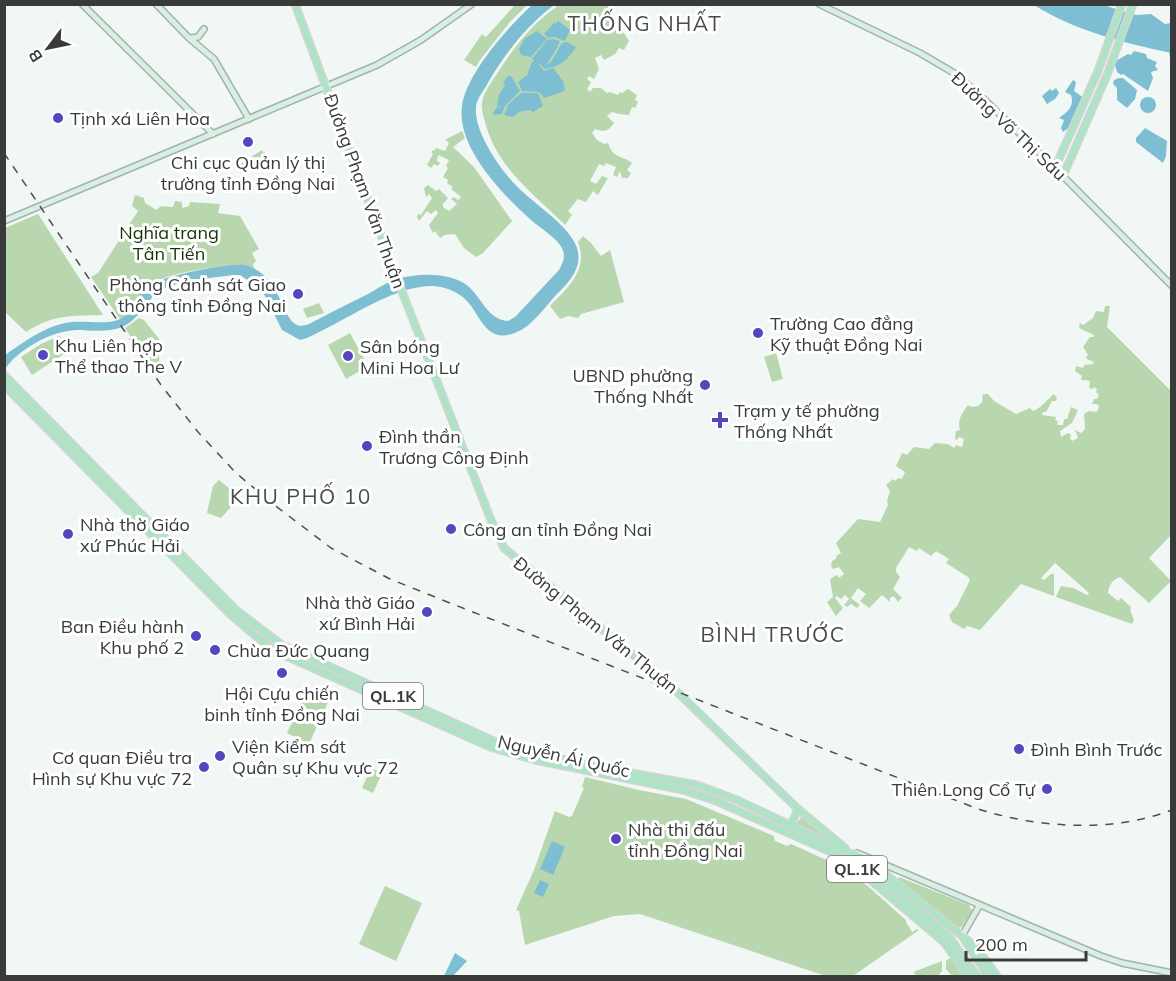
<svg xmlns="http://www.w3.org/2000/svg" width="1176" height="981" font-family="Mulish,sans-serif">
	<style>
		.green { fill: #b8d7ae }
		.water { fill: #7ebed3 }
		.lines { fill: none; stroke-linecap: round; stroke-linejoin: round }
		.stream { stroke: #7ebed3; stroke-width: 1.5 }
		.secondary-casing { stroke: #a9afad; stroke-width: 8 }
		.primary-casing { stroke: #d3d4d4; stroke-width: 9 }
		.secondary { stroke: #d6f1e2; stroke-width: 5 }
		.primary { stroke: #aee3c6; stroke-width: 6 }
		.rail { stroke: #4c504e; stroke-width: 1.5; stroke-dasharray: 8 8; stroke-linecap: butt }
		.poi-dot { fill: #5546be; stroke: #fff; stroke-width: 2 }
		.labels { text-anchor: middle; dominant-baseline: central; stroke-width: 6; stroke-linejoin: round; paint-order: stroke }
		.shield { fill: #fff; stroke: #747675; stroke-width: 1.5 }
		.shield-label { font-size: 16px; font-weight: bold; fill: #383b3a }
		.poi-label { font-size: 18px; fill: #383b3a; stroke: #fff; text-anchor: start }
		.street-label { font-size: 18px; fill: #383b3a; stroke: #fff }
		.park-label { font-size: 18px; fill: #143406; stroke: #fff }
		.quarter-label { font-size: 21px; letter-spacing: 1.5px; fill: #484d4c; stroke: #fff }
	</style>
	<rect width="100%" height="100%" fill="#f1f7f5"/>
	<g class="green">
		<path d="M515,5h12l-17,17 -30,38 -4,7 -12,-7 18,-26 4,3z"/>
		<path d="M559,5h49l1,6 -4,4 7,11 6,-2 11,17 -5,9 -5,-2 -4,6 -11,6 -3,-5 -6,3 4,11 -5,10 -5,-3 -2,3 4,3 -4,7 3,3 3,-4h8l6,5 3,-1 8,3 2,-3 2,1 6,-4 9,6 -2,5 3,2 -3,6 -3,-1 -3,8 -10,-1 -7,-2 -5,4 7,7c-6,9 -10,9 -19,6l-3,4 5,7 7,4 4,-1c5,16 14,12 24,20l-5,7 4,3 -3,5h-6l-2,-7 -3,6 -4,-2 3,-8 -10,-4 -2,3 -5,-2 -9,17 6,3 6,-8 6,2 -10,17 -5,-4 -7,11 -8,-3 -10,12 4,4 -7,10c-30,-30 -64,-54 -78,-96 -2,-8 -6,-18 -5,-27 2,-12 14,-26 20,-36 16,-24 33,-45 57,-61z"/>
		<path d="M462,131l3,7 -12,9 21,20 38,54 -29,32 -7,4 -12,-9 -9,-14 -10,1 -5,3 -5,-7 -2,2 -4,-8 9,-12 -2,-3 -5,4 -4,-3 -8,10 -2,-4 1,-3 3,1 11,-17 -3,-4 -3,3 -2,-9 4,-3 8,6 3,-2 9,9 -5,6v3l6,4 8,-7 -6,-5 3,-2 4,3 3,-3 -10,-8 2,-2 -6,-4 1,-3 -5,-3 5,-9 -2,-2 3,-6 -11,-5 -1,6 3,2 -2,3 -4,-2 -3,4 -4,-3 6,-11 -2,-2 2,-2 1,1 2,-3 9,3 4,-8 -4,-3z"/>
		<path d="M262,150l6,11 -23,13 -5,-10z"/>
		<path d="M135,195l9,3 1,5 11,7 5,-4 12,1 2,-6 7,1v6l7,-2 1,-4 30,2 -2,9 22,3 19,33 -7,4 4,8 -3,3 1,5c-18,-8 -82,3 -99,13 -15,9 -19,28 -35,37l-29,-42 7,-4 40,-62 -6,-5z"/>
		<path d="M38,214l65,101c-32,1 -49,-1 -77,17l-21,-20v-84z"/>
		<path d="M583,236l8,7 10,13 9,-6 14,52 -43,12 -3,4 -10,-2 -8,3 -10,-13c17,-18 39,-36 28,-64z"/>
		<path d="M319,303l5,10 -17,5 -4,-9z"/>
		<path d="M1105,306h5l-3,21 64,64v144l-22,23 22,23 -22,22 -29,-26c-8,3 -11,8 -12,16l10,8 3,-3 10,9 -1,3 4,10 -2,4 -76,-27 5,-11 12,2 14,7 2,-2 -34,-30 -14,15 3,2 7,-6h3v22l-33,-12 -41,46 -13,-4 -3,3 -12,-7 -3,-7 8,-9 13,-26 -2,-3 -22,-14 3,-4 -13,-8 -5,5 -12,-8 -2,3 -8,-4 -13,21v4l4,5 -7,12 9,9 -4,4 -4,-6 -4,2v4l-8,-7 -13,13 -9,-7 6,-7 -8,-6 -7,10 9,7 -3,3 -6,-4 -4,3 -3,-2 5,-6 -4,-4 -4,4 -4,-3 -2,2 8,10 -7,8 -9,-14 6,-5 -3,-18 7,-4 2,3 5,-4 -5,-7 -6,2 -2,-3 1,-5 5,-3 -1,-2 5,-3 -5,-10 22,-24 22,3 8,-17 -1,-4 3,-10 -4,-6 7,-6 2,2 3,-3 4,1 3,-7 -9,-6 6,-13 5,2 7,-8 15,2 6,-6 13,1 6,4 2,-3 6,2 2,-8 -5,-2 -2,3 -2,-1 1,-8 4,-1c-3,-10 2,-17 8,-25l4,2 6,-1 4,-4 1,-8h5l6,7 22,13 14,-6 3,3c7,-2 15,-12 21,-17l3,4 -1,3h-4l-6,11h-3l-1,3 14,2 -1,3 3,1 -1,4h6l1,-6h3l4,-12 7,3 -6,13 -12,8 1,6 7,-4 3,2 -1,3 2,3 6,-3 -3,-8 6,3 4,-4 -1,-15 5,-3 8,1 2,-6 -2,-2h-5l2,-5h3l2,-4 -3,-3 1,-3 -3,-2 -1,2 -4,-1 1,-7 -6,-1 -1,1 -2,-2 1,-3 -7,-5 1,-5 7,2 1,-3 9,-1 1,-2 -7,-3 -1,-2 2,-2 -5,-8 7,-10h3l1,-2 -15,-7 1,-5 3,2 10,-7 3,-7 8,1z"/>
		<path d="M139,318l5,2 19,24 -5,4 2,17 -4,6v5l-31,-48z"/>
		<path d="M350,333l18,33 -22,13 -18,-34z"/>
		<path d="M59,336l14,12 -41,27 -11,-18 20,-13z"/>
		<path d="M776,353l7,26 -11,3 -8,-25z"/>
		<path d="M219,480l21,17 -19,21 -14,-5 6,-27z"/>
		<path d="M307,690l22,10 -20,44 -22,-11z"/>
		<path d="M371,768l11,5 -9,20 -11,-5z"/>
		<path d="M585,777l54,13 47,9 88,37 1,5 12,5 4,-2c17,8 35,15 52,24 23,14 43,35 63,52v2l6,10 5,-3 2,1 -66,46h-27l-186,-62 -26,2 -89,29 -6,-34 -3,-1 18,-40 21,-59 14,6 3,-1 12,-28 -2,-1z"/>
		<path d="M802,816l26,22 -32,-14z"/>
		<path d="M899,877l70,28 3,6 -10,16 -6,1 -58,-48z"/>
		<path d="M385,886l37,17 -26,58 -37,-17z"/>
		<path d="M950,958l13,18h-11l-6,-7v-8z"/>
		<path d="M942,961v10l-4,5h-21l-4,-4z"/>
	</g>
	<g class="water">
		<path d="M532,5h22c-29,22 -51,51 -69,83 -4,6 -9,13 -9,20 -2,26 29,69 48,85 15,14 47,35 53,55 6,20 -8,34 -21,47 -11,12 -24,31 -39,37 -31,14 -36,-17 -51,-32 -9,-9 -21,-13 -33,-14 -33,-1 -75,26 -104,41 -9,4 -19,11 -29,13l-18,-10 -20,-40 -22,-15h-6c-17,2 -64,7 -76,17 -14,11 -18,27 -36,35 -14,6 -32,3 -46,3 -25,1 -57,19 -71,39v-14c19,-13 37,-27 60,-32 18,-4 39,3 55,-4 16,-8 20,-28 34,-36 13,-8 77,-20 90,-18 37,8 36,52 53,60 5,2 10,0 14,-2 19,-10 38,-20 57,-29 9,-5 19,-12 29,-15 21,-6 53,-7 71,7 14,12 19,33 40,35l7,-4 44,-47c4,-7 7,-14 3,-22 -6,-11 -22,-20 -31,-28 -28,-25 -75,-73 -69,-114 4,-32 47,-80 70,-101z"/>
		<path d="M1034,5h69l33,10 15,-1 14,10 6,-1v30c-46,-10 -96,-22 -137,-48z"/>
		<path d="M557,20l13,10 -5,11 -11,-4 -6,1 -4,-4 10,-11h3z"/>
		<path d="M537,31l10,8 -16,18 -10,-2 -2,-6 5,-10z"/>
		<path d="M553,39l7,2c-4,9 -9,18 -15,25h-3l-10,-7 15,-19z"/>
		<path d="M567,42l9,5c-7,12 -18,21 -32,22l-2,-2 9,-5 11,-19z"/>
		<path d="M1134,51l12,3 1,4 10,4 -2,4 3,4 -7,2 2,6 -5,13 -25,-17 -2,1 -4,-3 -3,-10 14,-8 3,1z"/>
		<path d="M535,60l9,11 9,-3 10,13 2,10 -21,7 -5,-6 -17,-1 -4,-9 9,-7 5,-13z"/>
		<path d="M508,76h3l9,15 -15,15 -3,8 -8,1 -1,-2 4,-6 4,2 -4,-3 2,-12 6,-8 -2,-3z"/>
		<path d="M1119,78h4l14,12 -2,9 -8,9 -10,-8v-12l-4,-4 1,-4z"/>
		<path d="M1073,80l3,2 -2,9 10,7v7l2,2 -7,4h-2l-5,8 3,4 -12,9 -2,-4 3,-8 -5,-2c7,-5 16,-11 12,-23l-6,-3z"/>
		<path d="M1056,88l3,5 -4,6 -8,5 -5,-8 8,-7 2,2z"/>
		<path d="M521,93h17l5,13 -10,6 -3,-2 -11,2 -6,5 -9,-2 4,-10z"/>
		<circle cx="1148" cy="105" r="8"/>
		<path d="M1145,128l22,13 -1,15 -3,7 -27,-21v-4z"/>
		<path d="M552,841l13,6 -12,28 -13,-6z"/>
		<path d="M540,880l9,4 -6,13 -9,-4z"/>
		<path d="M455,953l12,8 -14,15h-9z"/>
	</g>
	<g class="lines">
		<path class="stream" d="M1170,53l2,15"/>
		<g class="secondary-casing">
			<g id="secondary">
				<path d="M82,4l131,130"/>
				<path d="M156,4l33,34 25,21 35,60"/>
				<path d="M819,4l101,49 34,20 27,23 71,69 120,121"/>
				<path d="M191,38l7,-1 6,-8"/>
				<path d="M4,221l373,-156 44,-25 51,-36"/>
				<path d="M857,853l244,103 21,7 50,10"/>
				<path d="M962,936l17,-30"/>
			</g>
		</g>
		<g class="primary-casing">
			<g id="primary">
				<path d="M295,4l108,290 88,226 13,28 168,139 126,122 47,39"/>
				<path d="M1055,168l43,-97 24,-67"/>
				<path d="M1063,176l44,-101 26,-71"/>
				<path d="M4,375l232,235 46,35 221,100 85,20 109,20 40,15 115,54 98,84 27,38"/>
				<path d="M4,385l226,229 28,24 23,16 209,93 45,13 148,30 33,11 117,52 22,14 89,75 24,34"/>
				<path d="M790,827l8,-18"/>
				<path d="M854,854l14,6 94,76 15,12 20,28"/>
				<path d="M964,939l24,37"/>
			</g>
		</g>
		<use href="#secondary" class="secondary"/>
		<use href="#primary" class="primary"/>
		<path class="rail" d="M4,153l157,232 37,47 38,41 37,31 58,44 59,31 65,26 523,204c61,19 133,24 194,1"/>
	</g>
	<g class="poi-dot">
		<circle cx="58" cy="118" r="6"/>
		<circle cx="248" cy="142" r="6"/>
		<circle cx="298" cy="294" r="6"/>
		<circle cx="758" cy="333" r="6"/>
		<circle cx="43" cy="355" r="6"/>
		<circle cx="348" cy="356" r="6"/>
		<circle cx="705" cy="385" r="6"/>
		<path d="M717 411h6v6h6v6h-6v6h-6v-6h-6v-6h6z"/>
		<circle cx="367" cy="446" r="6"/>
		<circle cx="451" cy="529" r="6"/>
		<circle cx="68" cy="534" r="6"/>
		<circle cx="427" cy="612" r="6"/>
		<circle cx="196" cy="636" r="6"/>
		<circle cx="215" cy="650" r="6"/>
		<circle cx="282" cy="673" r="6"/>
		<circle cx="1019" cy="749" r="6"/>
		<circle cx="220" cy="756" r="6"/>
		<circle cx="204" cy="767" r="6"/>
		<circle cx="1047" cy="789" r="6"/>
		<circle cx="616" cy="839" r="6"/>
	</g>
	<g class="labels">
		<g class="shield">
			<rect x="363" y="683" width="60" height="26" rx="4.5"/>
			<rect x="827" y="856" width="60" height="26" rx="4.5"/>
		</g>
		<g class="shield-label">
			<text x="393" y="696">QL.1K</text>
			<text x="857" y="869">QL.1K</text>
		</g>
		<g class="poi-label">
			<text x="70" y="118">Tịnh xá Liên Hoa</text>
			<text x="248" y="162" text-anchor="middle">Chi cục Quản lý thị<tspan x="248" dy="21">trường tỉnh Đồng Nai</tspan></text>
			<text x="286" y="284" text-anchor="end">Phòng Cảnh sát Giao<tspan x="286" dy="21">thông tỉnh Đồng Nai</tspan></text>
			<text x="770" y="323">Trường Cao đẳng<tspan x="770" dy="21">Kỹ thuật Đồng Nai</tspan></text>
			<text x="55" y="345">Khu Liên hợp<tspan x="55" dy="21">Thể thao The V</tspan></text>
			<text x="360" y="346">Sân bóng<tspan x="360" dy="21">Mini Hoa Lư</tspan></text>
			<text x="693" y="375" text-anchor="end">UBND phường<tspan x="693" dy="21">Thống Nhất</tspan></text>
			<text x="734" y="410">Trạm y tế phường<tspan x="734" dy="21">Thống Nhất</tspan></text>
			<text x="379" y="436">Đình thần<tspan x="379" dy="21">Trương Công Định</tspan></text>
			<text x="80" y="524">Nhà thờ Giáo<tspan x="80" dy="21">xứ Phúc Hải</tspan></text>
			<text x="463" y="529">Công an tỉnh Đồng Nai</text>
			<text x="415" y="602" text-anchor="end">Nhà thờ Giáo<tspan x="415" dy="21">xứ Bình Hải</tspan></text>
			<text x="184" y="626" text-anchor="end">Ban Điều hành<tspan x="184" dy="21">Khu phố 2</tspan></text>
			<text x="227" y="650">Chùa Đức Quang</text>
			<text x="282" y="693" text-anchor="middle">Hội Cựu chiến<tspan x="282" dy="21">binh tỉnh Đồng Nai</tspan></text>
			<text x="232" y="746">Viện Kiểm sát<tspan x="232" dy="21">Quân sự Khu vực 72</tspan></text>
			<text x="1031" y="749">Đình Bình Trước</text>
			<text x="192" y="757" text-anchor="end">Cơ quan Điều tra<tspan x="192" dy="21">Hình sự Khu vực 72</tspan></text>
			<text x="1035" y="789" text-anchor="end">Thiên Long Cổ Tự</text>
			<text x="628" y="829">Nhà thi đấu<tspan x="628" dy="21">tỉnh Đồng Nai</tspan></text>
		</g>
		<g class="street-label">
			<text transform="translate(1009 126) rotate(43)">Đường Võ Thị Sáu</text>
			<text transform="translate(365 191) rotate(70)">Đường Phạm Văn Thuận</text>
			<text transform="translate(596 625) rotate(39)">Đường Phạm Văn Thuận</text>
			<text transform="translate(564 756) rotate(13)">Nguyễn Ái Quốc</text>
		</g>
		<g class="park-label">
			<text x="169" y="232">Nghĩa trang<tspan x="169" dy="21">Tân Tiến</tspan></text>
		</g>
		<g class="quarter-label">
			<text x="645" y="23">THỐNG NHẤT</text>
			<text x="301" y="496">KHU PHỐ 10</text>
			<text x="773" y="634">BÌNH TRƯỚC</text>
		</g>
	</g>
	<rect width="1176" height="981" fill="none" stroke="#383b3a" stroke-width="12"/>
	<g transform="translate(48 48) rotate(238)" stroke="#ffffff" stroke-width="4.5" paint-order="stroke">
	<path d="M0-4.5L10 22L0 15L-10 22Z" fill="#383b3a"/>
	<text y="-9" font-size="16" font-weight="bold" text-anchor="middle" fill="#383b3a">B</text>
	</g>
	<path d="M966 951v9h120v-9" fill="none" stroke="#383b3a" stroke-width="3"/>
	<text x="975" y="951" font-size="18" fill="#383b3a" stroke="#ffffff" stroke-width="4.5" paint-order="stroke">200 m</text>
</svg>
